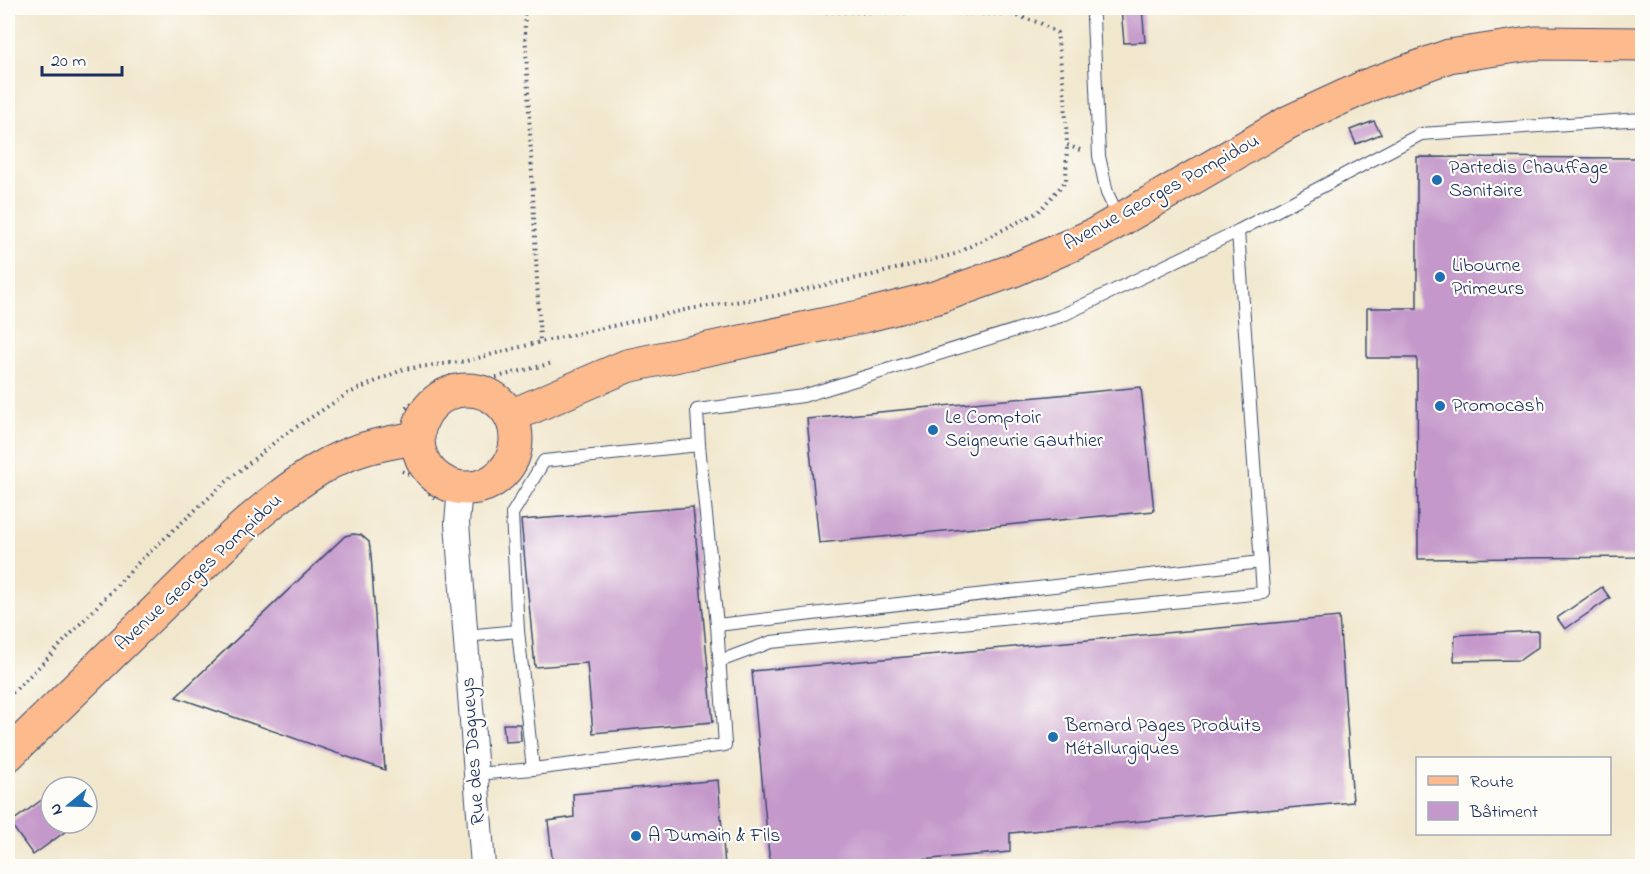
<svg xmlns="http://www.w3.org/2000/svg" width="1650" height="874" font-family="'Indie Flower',sans-serif">
	<style>
		.building { fill: #c498ca }
		.lines { fill: none; stroke-linecap: round; stroke-linejoin: round }
		.service-casing { stroke: #3b4b6f; stroke-width: 14 }
		.minor-casing { stroke: #3b4b6f; stroke-width: 26 }
		.primary-casing { stroke: #3b4b6f; stroke-width: 35 }
		.path { stroke: #3b4b6f; stroke-width: 4; stroke-dasharray: 1.5 4.5; stroke-linecap: butt }
		.service { stroke: #fff; stroke-width: 12 }
		.minor { stroke: #fff; stroke-width: 24 }
		.primary { stroke: #fcba8d; stroke-width: 33 }
		.poi-dot { fill: #1f6fb2; stroke: #fdfcf7; stroke-width: 2 }
		.labels { text-anchor: middle; dominant-baseline: central; stroke-width: 4.5; stroke-linejoin: round; paint-order: stroke }
		.poi-label { font-size: 20px; fill: #1b2f5e; stroke: #fdfcf7; text-anchor: start }
		.street-label { font-size: 20px; fill: #1b2f5e; stroke: #fdfcf7 }
	</style>
	<rect width="100%" height="100%" fill="#fdfcf7"/>
	<filter id="ink" filterUnits="userSpaceOnUse"><feTurbulence type="fractalNoise" baseFrequency=".0167" numOctaves="2"/><feDisplacementMap in="SourceGraphic" scale="12" xChannelSelector="R" yChannelSelector="G"/><feConvolveMatrix kernelMatrix="1 2 1 2 8 2 1 2 1" color-interpolation-filters="sRGB"/></filter>
	<filter id="wash" filterUnits="userSpaceOnUse"><feTurbulence type="fractalNoise" baseFrequency=".008" numOctaves="4" result="noise"/><feDisplacementMap in="SourceGraphic" scale="24" xChannelSelector="R" yChannelSelector="G"/><feGaussianBlur stdDeviation="1.35" result="paint"/><feColorMatrix in="noise" values="0 0 0 0 0 0 0 0 0 0 0 0 0 0 0 0 0 1.4 0 .05"/><feComposite in="paint" operator="in"/></filter>
	<g filter="url(#wash)">
		<rect width="100%" height="100%" fill="#f1e7cd"/>
		<g id="blocks">
			<g class="building">
				<path d="M1121,8h21l3,34 -21,1z"/>
				<path d="M1374,121l7,13 -25,10 -6,-14z"/>
				<path d="M1417,157l225,1v399l-224,2 -1,-201h-50v-50h50z"/>
				<path d="M1141,387l13,124 -335,32 -12,-124z"/>
				<path d="M693,507l20,215 -120,11 -6,-70 -52,4 -14,-147z"/>
				<path d="M353,534l8,1 8,7 2,13 14,215 -209,-73 169,-161z"/>
				<path d="M1602,587l8,11 -45,31 -8,-11z"/>
				<path d="M1339,617l14,185 -343,31v19l-159,14h-81l-18,-195z"/>
				<path d="M1538,631v16l-18,13 -66,1 1,-26z"/>
				<path d="M503,724h17l1,17 -16,1z"/>
				<path d="M718,780l7,86h-172l-5,-45 26,-4 -1,-23z"/>
				<path d="M43,799l8,11v13h9l6,8 -33,24 -23,-32z"/>
				<path d="M1149,862l1,4h-48v-1z"/>
			</g>
		</g>
	</g>
	<g filter="url(#ink)">
		<use href="#blocks" fill-opacity="0" stroke="#3b4b6f" stroke-width="1.5"/>
		<g class="lines">
			<g class="service-casing">
				<g id="service">
					<path d="M1093,18l6,138 8,37 13,27"/>
					<path d="M717,625l544,-63"/>
					<path d="M518,631l15,138"/>
					<path d="M466,636l52,-5 -6,-117 32,-53 155,-16"/>
					<path d="M720,661l51,-19 492,-49 -25,-362"/>
					<path d="M476,774l57,-5 192,-24 -8,-120 -18,-180 -2,-35 106,-14 258,-80 177,-85 183,-97 221,-15"/>
				</g>
			</g>
			<g class="minor-casing">
				<path id="minor" d="M460,488l-3,35 26,343"/>
			</g>
			<g class="primary-casing">
				<g id="primary">
					<circle cx="467" cy="439" r="49"/>
					<path d="M511,416l116,-50 237,-50 74,-19 76,-27 82,-36 193,-112 80,-37 80,-29 87,-13 106,1"/>
					<path d="M8,755c55,-54 110,-108 166,-162 44,-43 91,-91 145,-124 33,-20 60,-25 98,-31"/>
				</g>
			</g>
			<g class="path">
				<path d="M520,8l491,6 29,9 17,10 8,65 2,47 13,5"/>
				<path d="M524,8l16,334"/>
				<path d="M406,408l22,-19 20,-13 16,1 17,4 72,-18"/>
				<path d="M402,471l12,5 21,23"/>
				<path d="M8,697l41,-40 91,-96 87,-80 54,-44 66,-43 57,-25 62,-8 74,-19 149,-33 85,-13 98,-21 83,-21 83,-42 28,-31 1,-36"/>
			</g>
			<use href="#service" class="service"/>
			<use href="#minor" class="minor"/>
			<use href="#primary" class="primary"/>
		</g>
	</g>
	<g class="poi-dot">
		<circle cx="1437" cy="180" r="6"/>
		<circle cx="1440" cy="277" r="6"/>
		<circle cx="1440" cy="406" r="6"/>
		<circle cx="933" cy="430" r="6"/>
		<circle cx="1053" cy="737" r="6"/>
		<circle cx="636" cy="836" r="6"/>
	</g>
	<g class="labels">
		<g class="poi-label">
			<text x="1449" y="168">Partedis Chauffage<tspan x="1449" dy="23">Sanitaire</tspan></text>
			<text x="1452" y="266">Libourne<tspan x="1452" dy="23">Primeurs</tspan></text>
			<text x="1452" y="406">Promocash</text>
			<text x="945" y="418">Le Comptoir<tspan x="945" dy="23">Seigneurie Gauthier</tspan></text>
			<text x="1065" y="726">Bernard Pages Produits<tspan x="1065" dy="23">Métallurgiques</tspan></text>
			<text x="648" y="836">A Dumain &amp; Fils</text>
		</g>
		<g class="street-label">
			<text transform="translate(1162 193) rotate(-29)">Avenue Georges Pompidou</text>
			<text transform="translate(199 573) rotate(-43)">Avenue Georges Pompidou</text>
			<text transform="translate(474 751) rotate(-94)">Rue des Dagueys</text>
		</g>
	</g>
	<rect width="1650" height="874" fill="none" stroke="#fdfcf7" stroke-width="30"/>
	<rect x="1416" y="757" width="195" height="78" fill="#fdfcf7" stroke="#a3aaba" stroke-width="1.5"/>
	<rect x="1428" y="776" width="30" height="9" fill="#fcba8d" stroke="#a3aaba" stroke-width="1.5"/>
	<text x="1470" y="787" font-size="18" fill="#1b2f5e">Route</text>
	<rect x="1428" y="802" width="30" height="18" fill="#c498ca" stroke="#a3aaba" stroke-width="1.5"/>
	<text x="1470" y="817" font-size="18" fill="#1b2f5e">Bâtiment</text>
	<g transform="translate(69 805) rotate(251)"><circle r="28" fill="#fdfcf7" stroke="#a3aaba" stroke-width="1.5"/>
	<path d="M0-4.5L10 22L0 15L-10 22Z" fill="#1f6fb2"/>
	<text y="-9" font-size="16" font-weight="bold" text-anchor="middle" fill="#1b2f5e">N</text>
	</g>
	<path d="M42 66v9h80v-9" fill="none" stroke="#1b2f5e" stroke-width="3"/>
	<text x="51" y="66" font-size="18" fill="#1b2f5e" stroke="#fdfcf7" stroke-width="4.5" paint-order="stroke">20 m</text>
</svg>
